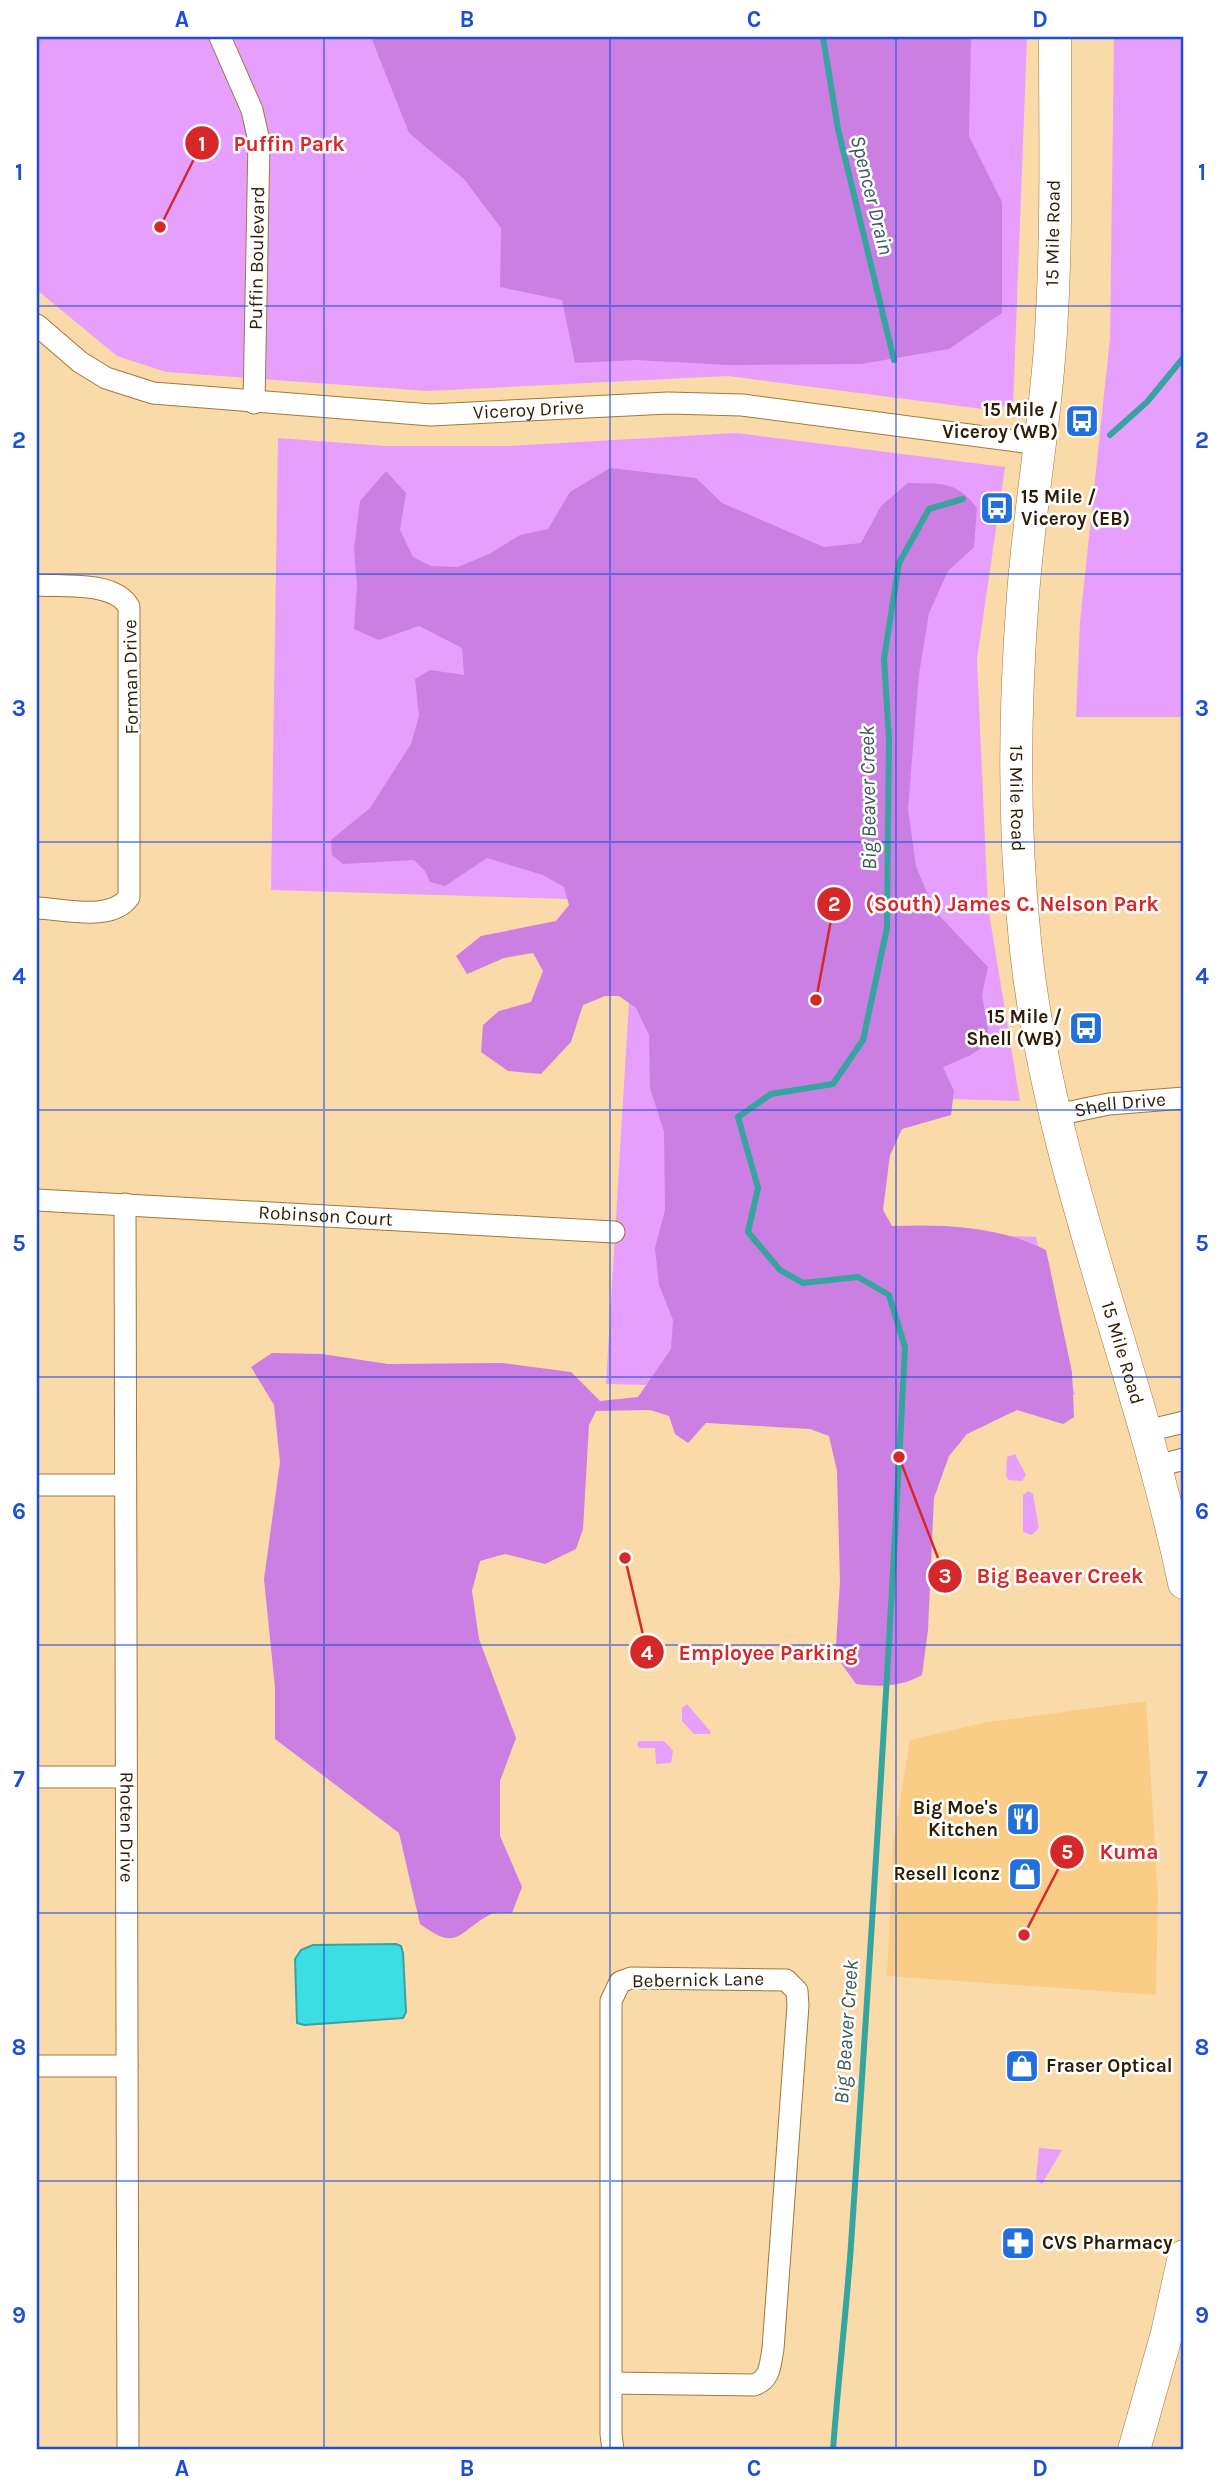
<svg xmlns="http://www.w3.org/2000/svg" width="1221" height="2487" font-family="Karla,sans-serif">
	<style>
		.built { fill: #facd87 }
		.green { fill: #e79ffe }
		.forest { fill: #cb7fe3 }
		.water { fill: #3bdee2; stroke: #36a49f; stroke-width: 2 }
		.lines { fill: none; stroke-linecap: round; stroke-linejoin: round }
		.stream { stroke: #36a49f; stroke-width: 6 }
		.minor-casing { stroke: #9f793c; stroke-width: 23 }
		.secondary-casing { stroke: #9f793c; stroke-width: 33 }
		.minor { stroke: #fff; stroke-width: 21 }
		.secondary { stroke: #fff; stroke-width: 32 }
		.grid { fill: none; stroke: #1d4ed8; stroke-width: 2; stroke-opacity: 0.55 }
		.labels { text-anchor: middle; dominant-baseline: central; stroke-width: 5; stroke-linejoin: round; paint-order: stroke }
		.street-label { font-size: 19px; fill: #2c1d03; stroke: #fff }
		.poi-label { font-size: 19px; font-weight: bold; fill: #2c1d03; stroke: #fff; text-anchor: end }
		.water-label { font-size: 21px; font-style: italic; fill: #39595a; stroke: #fff }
		.leader { fill: none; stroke: #d62828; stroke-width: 2.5 }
		.callout-dot { fill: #d62828; stroke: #fff; stroke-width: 2.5 }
		.mark-label { font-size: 21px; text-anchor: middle; font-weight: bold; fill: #fff }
		.callout-label { font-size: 21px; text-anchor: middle; font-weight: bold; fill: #d62828; stroke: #fff; stroke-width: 5; stroke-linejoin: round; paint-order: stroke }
		.neatline { fill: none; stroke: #1d4ed8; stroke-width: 2.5 }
		.grid-label { font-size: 23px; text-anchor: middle; font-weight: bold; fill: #1d4ed8 }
	</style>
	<rect width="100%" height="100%" fill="#fbdaa9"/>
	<path class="built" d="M1146,1701l12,195 -2,99 -269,-19 6,-132 17,-104 77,-18z"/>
	<g class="green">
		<path d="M37,37h990l-14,370 -14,-1 -1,5 -270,-35 -300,15 -262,-19 -49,-16 -80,-66z"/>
		<path d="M1114,37h70v680h-108l4,-95 30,-284z"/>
		<path d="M737,433l268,34 -28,192 11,248 32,194 -249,-7 2,132 263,11 39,158 -469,-11 29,-483 -364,-11 7,-452 108,8h122z"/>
		<path d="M1015,1454l11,21 -4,6 -13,-1 -3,-3 1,-20z"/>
		<path d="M1028,1491l5,3 6,34 -7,7 -9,-3v-37z"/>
		<path d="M687,1704l24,28 -1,2h-16l-12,-13v-13z"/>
		<path d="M639,1741h25l9,10 -2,12 -15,1 -1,-16h-16l-2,-4z"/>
		<path d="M1039,2148l23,2 -20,34 -6,-4z"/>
	</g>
	<g class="forest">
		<path d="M371,37h600l-2,99 33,66v111l-53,36 -88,15 -134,1 -91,-5 -61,3 -13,-63 -62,-13 1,-59 -37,-49 -55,-46z"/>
		<path d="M610,468l86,10 26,25 102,44 37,-4 20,-37 27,-23c33,1 48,-3 69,25l-3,39 -26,24 -19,42 -10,61 -11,135 8,57 18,44 54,57 -6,28 8,47 -21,14 -26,11 11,24 -3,24 -49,14 -12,26 -7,55 9,16c53,-2 106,0 154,24l26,122 2,45 -11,7 -46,-14 -50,24 -18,22 -15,42 -6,132 -6,45c-21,12 -42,12 -66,9l-15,-21 -5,-18 4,-63 -3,-111 -8,-35 -19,-7 -104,-6 -18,20 -13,-9 -6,-18 -19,-6 -54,1 -7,14 -6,104 -7,20 -31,15 -40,-10 -25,7 -8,30 7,48 37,99 -16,43v55l22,51 -10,26c-7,0 -17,-1 -23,2 -32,18 -31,37 -69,9l-21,-91 -124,-94v-51l-11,-109 16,-117 -6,-57 -23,-38 21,-14 50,1 66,10 114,-1 69,9 29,29 38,-4 33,-48 2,-29 -14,-35 -4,-37 10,-38 -1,-78 -14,-44 -1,-53 -13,-27 -17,-12h-14l-22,9 -12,37 -30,32 -33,-3 -27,-19 2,-27 16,-14 32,-9 12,-31 -10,-18 -29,5 -37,16 -11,-18 25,-20 75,-15 13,-16 -5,-18 -21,-12 -56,-17 -42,28 -15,-4 -5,-11 -11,-11 -71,4 -11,-9 -1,-15 39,-32 41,-64 8,-28 -4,-37 15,-9 34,5 -2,-27 -43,-22 -40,14 -25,-11 3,-43 -3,-37 6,-48 26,-30 20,22 -6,37 13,27 18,9 27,1 31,-13 31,-19 28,-6 22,-37z"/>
	</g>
	<path class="water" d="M396,1944l5,2 2,7 3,59 -3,6 -99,7 -7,-2 -2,-64 6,-9 12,-5z"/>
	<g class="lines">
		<g class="stream">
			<path d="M823,37l15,92 56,231"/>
			<path d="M1110,435l37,-33 37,-45"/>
			<path d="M833,2450c5,-68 13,-136 18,-205 20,-299 39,-598 54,-898l-16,-52 -31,-18 -55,6 -23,-13 -32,-38 10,-44 -20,-71 33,-23 62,-10 30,-44 24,-112 2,-190 -5,-79 15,-96 30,-54 34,-10"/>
		</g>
		<g class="minor-casing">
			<g id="minor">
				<path d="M220,37l32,73 7,31 -5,262"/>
				<path id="s1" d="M37,325l43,37 26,16 47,15 278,22 237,-12 74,2 297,39"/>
				<path d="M37,585c26,2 78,-4 92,22v290c-17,25 -65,12 -92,11"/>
				<path id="s2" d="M1056,1115l53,-11 75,-6"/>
				<path id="s3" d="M37,1200l577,32"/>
				<path id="s4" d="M125,1204l3,1246"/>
				<path d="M1147,1431l37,-9"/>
				<path d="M1157,1466l27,-7"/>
				<path d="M37,1485h87"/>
				<path d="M37,1777h88"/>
				<path d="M37,2066h90"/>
				<path d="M611,2383l143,2c17,-6 16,-21 19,-36l25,-344 -1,-14 -11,-11 -155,-2 -11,4 -9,19v433l2,16"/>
			</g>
		</g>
		<g class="secondary-casing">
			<g id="secondary">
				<path id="s5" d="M1055,37c0,91 2,184 -3,276 -4,94 -22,188 -29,282 -9,116 -10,231 2,346 22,221 114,427 159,642"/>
				<path d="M1134,2450l33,-117 17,-77"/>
			</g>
		</g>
		<use href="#minor" class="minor"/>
		<use href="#secondary" class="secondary"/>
	</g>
	<path class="grid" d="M324,37v2413M610,37v2413M896,37v2413M37,306h1147M37,574h1147M37,842h1147M37,1110h1147M37,1377h1147M37,1645h1147M37,1913h1147M37,2181h1147"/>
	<defs>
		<g id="bus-square" transform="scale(1.75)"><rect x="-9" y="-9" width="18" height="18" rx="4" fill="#2270db" stroke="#fff"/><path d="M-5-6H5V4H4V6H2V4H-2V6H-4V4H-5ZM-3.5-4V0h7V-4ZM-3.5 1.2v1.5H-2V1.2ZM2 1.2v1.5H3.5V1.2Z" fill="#fff"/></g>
		<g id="restaurant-square" transform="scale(1.75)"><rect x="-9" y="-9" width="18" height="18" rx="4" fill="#2270db" stroke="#fff"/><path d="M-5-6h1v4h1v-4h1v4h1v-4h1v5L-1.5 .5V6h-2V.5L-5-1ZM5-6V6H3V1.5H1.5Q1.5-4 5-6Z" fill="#fff"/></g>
		<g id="shop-square" transform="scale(1.75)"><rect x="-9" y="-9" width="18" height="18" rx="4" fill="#2270db" stroke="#fff"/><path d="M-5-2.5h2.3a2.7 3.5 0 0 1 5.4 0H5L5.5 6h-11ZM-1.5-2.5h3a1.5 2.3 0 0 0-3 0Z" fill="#fff"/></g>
		<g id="pharmacy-square" transform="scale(1.75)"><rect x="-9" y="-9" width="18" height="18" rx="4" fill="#2270db" stroke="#fff"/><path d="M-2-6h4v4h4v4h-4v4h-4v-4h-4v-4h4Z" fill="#fff"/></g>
	</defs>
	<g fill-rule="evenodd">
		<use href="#bus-square" x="1082" y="421"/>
		<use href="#bus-square" x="997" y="508"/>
		<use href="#bus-square" x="1086" y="1028"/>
		<use href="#restaurant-square" x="1023" y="1819"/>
		<use href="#shop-square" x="1025" y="1874"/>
		<use href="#shop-square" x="1022" y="2066"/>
		<use href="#pharmacy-square" x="1018" y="2243"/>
	</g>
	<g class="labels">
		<g class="street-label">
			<text transform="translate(1053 233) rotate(-89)">15 Mile Road</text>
			<text transform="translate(257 258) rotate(-89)">Puffin Boulevard</text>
			<text stroke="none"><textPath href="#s1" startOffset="513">Viceroy Drive</textPath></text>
			<text transform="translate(131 677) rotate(-91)">Forman Drive</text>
			<text stroke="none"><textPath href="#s5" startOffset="763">15 Mile Road</textPath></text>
			<text stroke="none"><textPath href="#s2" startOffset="65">Shell Drive</textPath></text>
			<text stroke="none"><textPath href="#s3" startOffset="289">Robinson Court</textPath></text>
			<text stroke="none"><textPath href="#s5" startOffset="1330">15 Mile Road</textPath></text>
			<text stroke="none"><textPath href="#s4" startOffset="623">Rhoten Drive</textPath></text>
			<text transform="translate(698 1980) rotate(-1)">Bebernick Lane</text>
		</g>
		<g class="poi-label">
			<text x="1058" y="410">15 Mile /<tspan x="1058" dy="22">Viceroy (WB)</tspan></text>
			<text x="1021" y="497" text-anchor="start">15 Mile /<tspan x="1021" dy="22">Viceroy (EB)</tspan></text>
			<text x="1062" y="1017">15 Mile /<tspan x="1062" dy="22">Shell (WB)</tspan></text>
			<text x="998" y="1808">Big Moe's<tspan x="998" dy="22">Kitchen</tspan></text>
			<text x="1000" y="1874">Resell Iconz</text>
			<text x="1046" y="2066" text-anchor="start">Fraser Optical</text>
			<text x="1042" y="2243" text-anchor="start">CVS Pharmacy</text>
		</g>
		<g class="water-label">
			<text transform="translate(872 195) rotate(76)">Spencer Drain</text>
			<text transform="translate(868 798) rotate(-91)">Big Beaver Creek</text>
			<text transform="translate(846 2032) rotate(-86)">Big Beaver Creek</text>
		</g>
	</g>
	<path class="leader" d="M160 227L202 143M816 1000L834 904M899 1457L945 1576M625 1558L647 1652M1024 1935L1067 1852"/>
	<g class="callout-dot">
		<circle cx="160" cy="227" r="7"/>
		<circle cx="816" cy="1000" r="7"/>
		<circle cx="899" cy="1457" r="7"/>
		<circle cx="625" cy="1558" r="7"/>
		<circle cx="1024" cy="1935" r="7"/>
		<circle cx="202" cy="143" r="18"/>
		<circle cx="834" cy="904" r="18"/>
		<circle cx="945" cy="1576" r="18"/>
		<circle cx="647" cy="1652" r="18"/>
		<circle cx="1067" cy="1852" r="18"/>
	</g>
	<g class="mark-label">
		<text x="202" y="151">1</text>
		<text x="834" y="911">2</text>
		<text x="945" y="1583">3</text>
		<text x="647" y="1660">4</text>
		<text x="1067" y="1859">5</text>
	</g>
	<g class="callout-label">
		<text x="289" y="151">Puffin Park</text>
		<text x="1012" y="911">(South) James C. Nelson Park</text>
		<text x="1060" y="1583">Big Beaver Creek</text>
		<text x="768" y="1660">Employee Parking</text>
		<text x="1129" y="1859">Kuma</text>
	</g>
	<rect width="1221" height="2487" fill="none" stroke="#ffffff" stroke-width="77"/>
	<rect x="38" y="38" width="1144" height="2410" class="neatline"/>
	<g class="grid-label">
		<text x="182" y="27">A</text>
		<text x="467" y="27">B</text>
		<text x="754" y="27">C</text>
		<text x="1040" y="27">D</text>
		<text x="19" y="180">1</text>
		<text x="1202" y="180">1</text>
		<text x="19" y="448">2</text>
		<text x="1202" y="448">2</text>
		<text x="19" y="716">3</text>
		<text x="1202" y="716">3</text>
		<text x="19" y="984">4</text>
		<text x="1202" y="984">4</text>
		<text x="19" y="1251">5</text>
		<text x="1202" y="1251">5</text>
		<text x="19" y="1519">6</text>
		<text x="1202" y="1519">6</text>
		<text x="19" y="1787">7</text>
		<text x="1202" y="1787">7</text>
		<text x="19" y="2055">8</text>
		<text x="1202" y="2055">8</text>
		<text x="19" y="2323">9</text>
		<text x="1202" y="2323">9</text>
		<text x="182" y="2476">A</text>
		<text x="467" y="2476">B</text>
		<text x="754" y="2476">C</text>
		<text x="1040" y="2476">D</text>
	</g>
</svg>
